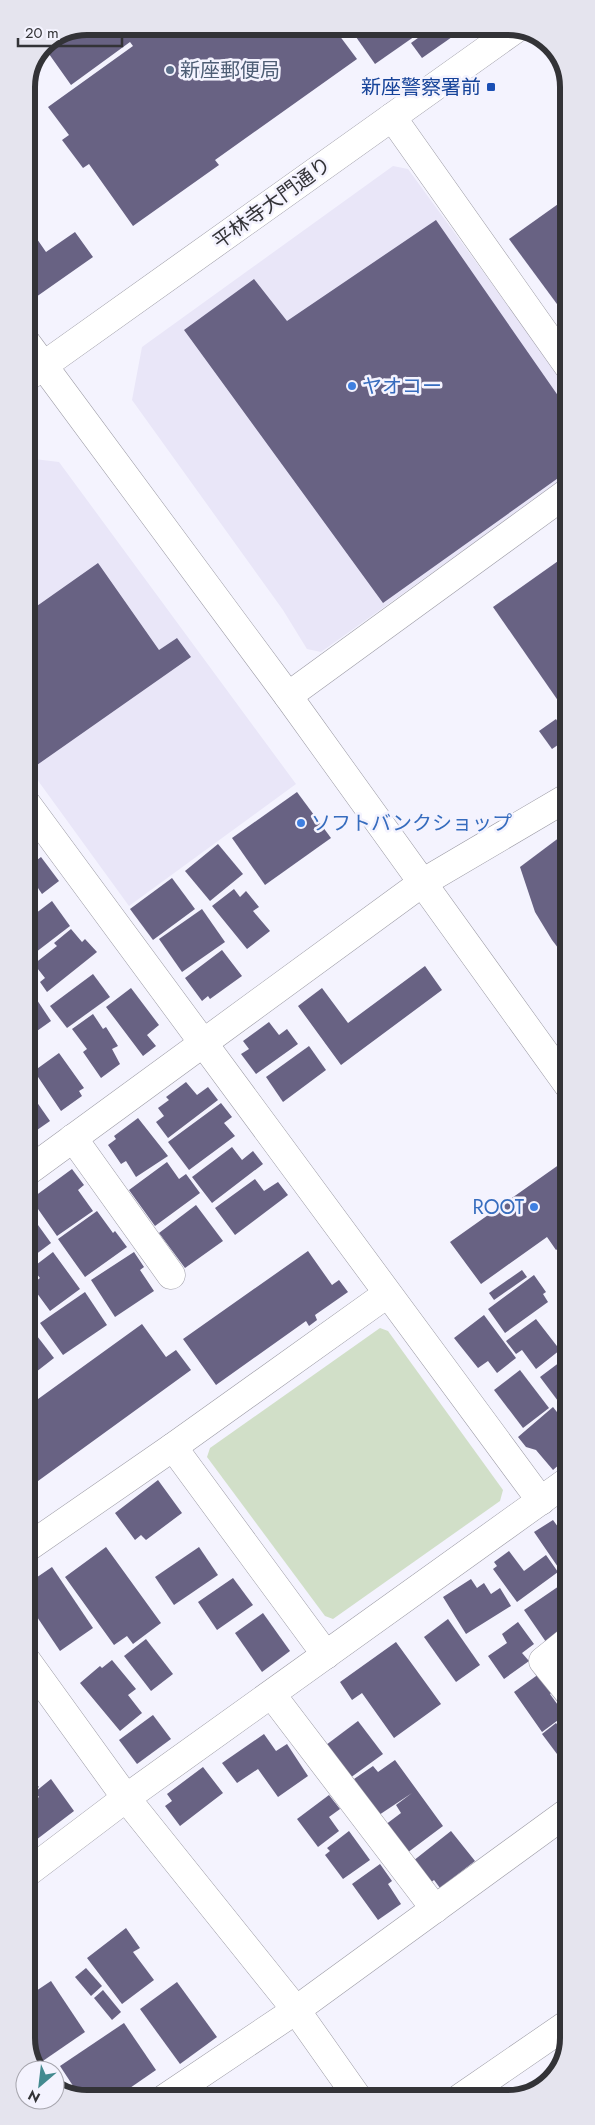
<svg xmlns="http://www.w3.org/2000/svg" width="595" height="2125" font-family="Jost,'Noto Sans JP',sans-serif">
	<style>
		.built { fill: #e9e6f8 }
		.green { fill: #d1dfc8 }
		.building { fill: #686283 }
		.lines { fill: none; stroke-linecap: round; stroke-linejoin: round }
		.minor-casing { stroke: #9c9ba5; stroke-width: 29 }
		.minor { stroke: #fff; stroke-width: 28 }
		.service-dot { fill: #5c6f8a; stroke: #f4f3fe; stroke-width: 2 }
		.transit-dot { fill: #1a4fb4; stroke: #f4f3fe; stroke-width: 2 }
		.shop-dot { fill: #3f7fe0; stroke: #f4f3fe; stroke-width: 2 }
		.labels { text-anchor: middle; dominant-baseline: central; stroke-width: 5; stroke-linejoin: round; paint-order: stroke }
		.service-label { font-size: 20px; fill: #4e5e75; stroke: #f4f3fe; text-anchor: start }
		.transit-label { font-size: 20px; fill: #164399; stroke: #f4f3fe; text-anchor: end }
		.street-label { font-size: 20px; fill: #333337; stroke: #f4f3fe }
		.shop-label { font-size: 20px; fill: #366cbe; stroke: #f4f3fe; text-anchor: start }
		.rim { fill: none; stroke: #333337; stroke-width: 6 }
	</style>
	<rect width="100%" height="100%" fill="#f4f3fe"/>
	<g class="built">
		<path d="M393,166l15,3 160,219v88l-247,176 -14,-3 -24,-39 -151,-210 10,-53z"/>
		<path d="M26,458l33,4 237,322 -167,122 -98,-135 -4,2z"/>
	</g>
	<path class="green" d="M380,1328l8,3 115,159 -3,11 -167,118 -8,-3 -118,-159 3,-9z"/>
	<g class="building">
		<path d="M88,26l245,1 24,32 -142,101 4,5 -86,61 -44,-62 -6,4 -21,-28 7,-5 -21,-28 85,-61 -3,-4 -59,43 -22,-31 1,-1 -4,-6 12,-9z"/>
		<path d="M349,27h79l-53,37z"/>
		<path d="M433,27h12l7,10 -30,21 -11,-15z"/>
		<path d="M568,197v122l-59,-80z"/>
		<path d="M436,220l132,190v61l-185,132 -199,-273 70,-51 33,42z"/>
		<path d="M75,232l18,25 -57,40 -10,-13v-37l11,-8 9,13z"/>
		<path d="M568,554v161l-75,-108z"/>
		<path d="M98,563l61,87 18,-12 14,19 -164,115v-146l5,-3 -5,2v-12z"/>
		<path d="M556,719l12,19 -16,11 -13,-18z"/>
		<path d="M297,792l34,46 -66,47 -33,-47z"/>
		<path d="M568,831v130l-16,-21 -17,-28 -15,-45z"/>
		<path d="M218,844l25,30 -33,27 -25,-30z"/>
		<path d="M27,854l6,9 8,-6 18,24 -17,13 -4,-6 -11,8z"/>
		<path d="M172,878l23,31 -42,31 -23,-31z"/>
		<path d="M234,889l6,8 6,-6 13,16 -6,4 17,20 -23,18 -35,-43z"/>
		<path d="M52,901l18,25 -43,33v-39z"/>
		<path d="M202,909l23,33 -43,30 -23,-33z"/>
		<path d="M71,929l11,13 3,-3 12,13 -50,40 -7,-10 5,-4 -11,-14 23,-18 -3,-3z"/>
		<path d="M222,950l20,26 -32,23 -2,-3 -6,5 -17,-23z"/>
		<path d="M425,966l17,24 -101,75 -43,-59 24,-18 26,35z"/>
		<path d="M93,974l17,23 -43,31 -17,-22z"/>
		<path d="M27,985l24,36 -24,17z"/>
		<path d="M131,988l28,37 -12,10 9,11 -13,10 -37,-49z"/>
		<path d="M93,1014l10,15 3,-2 12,19 -6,3 8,15 -19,14 -18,-26 4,-3 -15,-20z"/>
		<path d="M269,1022l10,13 8,-6 11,15 -42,30 -15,-20 8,-5 -6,-8z"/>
		<path d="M309,1046l17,24 -43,32 -17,-25z"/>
		<path d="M59,1053l25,35 -5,3 3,5 -21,15 -27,-40z"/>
		<path d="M186,1082l11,13 11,-8 10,13 -50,38 -12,-16 8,-6 -6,-8 11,-8 -3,-3z"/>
		<path d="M27,1088l23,33 -23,16z"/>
		<path d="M221,1103l11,14 -8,6 11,13 -46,34 -21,-28z"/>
		<path d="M138,1118l30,38 -32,21 -10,-16 -5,3 -13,-19 8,-6 -2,-3z"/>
		<path d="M232,1147l10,13 11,-9 10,13 -51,39 -20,-26z"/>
		<path d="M167,1162l12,17 7,-5 14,19 -45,33 -26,-36z"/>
		<path d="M560,1164l8,12v66l-12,8 -9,-13 -66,47 -31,-42z"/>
		<path d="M72,1169l12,16 -6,5 15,21 -36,25 -26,-37z"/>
		<path d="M255,1179l9,12 14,-9 10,13 -53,40 -20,-27z"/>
		<path d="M196,1205l27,36 -38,27 -26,-35z"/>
		<path d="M97,1211l16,22 2,-2 12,16 -42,30 -27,-38z"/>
		<path d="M38,1225l13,18 -24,18v-31l1,2z"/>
		<path d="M308,1251l24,34 7,-5 9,12 -33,23 2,5 -8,6 -3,-5 -90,64 -33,-46z"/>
		<path d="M53,1252l27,37 -30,22 -19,-26 9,-7 -8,-10z"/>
		<path d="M134,1252l10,15 -4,3 14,21 -39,26 -24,-37z"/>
		<path d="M568,1252v24l-11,-16z"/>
		<path d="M522,1270l5,7 -33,23 -5,-7z"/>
		<path d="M534,1275l12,17 -3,2 5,8 -43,31 -17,-24z"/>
		<path d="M85,1292l22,33 -44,30 -23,-32z"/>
		<path d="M484,1315l32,43 -19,15 -9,-12 -10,7 -24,-30z"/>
		<path d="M536,1319l24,31 -24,19 -14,-19 -6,4 -10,-13z"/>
		<path d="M27,1323l27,35 -27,21z"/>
		<path d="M142,1324l24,33 10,-7 15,20 -164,119v-82z"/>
		<path d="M568,1356v67l-8,-11 4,-3 -24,-32z"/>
		<path d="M520,1370l29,38 -26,20 -29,-38z"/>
		<path d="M553,1407l15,19v7l-8,7 8,9v8l-15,13 -17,-20 -10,-3 -8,-10z"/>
		<path d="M158,1480l24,33 -36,27 -5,-5 -6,5 -20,-27z"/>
		<path d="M553,1520l8,11 7,-5v39l-8,5 -26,-38z"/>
		<path d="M106,1547l55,76 -28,21 -6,-8 -13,9 -49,-68z"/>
		<path d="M199,1547l19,28 -44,30 -19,-28z"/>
		<path d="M509,1551l15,20 22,-16 12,17 -41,30 -24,-33 4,-3 -3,-4z"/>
		<path d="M52,1567l41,61 -33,23 -33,-49v-18z"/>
		<path d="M233,1578l20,27 -36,25 -19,-28z"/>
		<path d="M471,1579l6,9 7,-5 7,11 9,-6 11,18 -45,28 -23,-37z"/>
		<path d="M562,1584l6,9v33l-22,16 -22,-32z"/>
		<path d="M263,1613l27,38 -28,21 -27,-39z"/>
		<path d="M448,1619l32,46 -24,17 -32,-45z"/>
		<path d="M518,1622l16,22 -12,9 7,8 -25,18 -16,-23 19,-13 -5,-9z"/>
		<path d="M146,1639l27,35 -22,17 -27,-35z"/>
		<path d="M396,1642l45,62 -47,34 -32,-45 -10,7 -12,-18z"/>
		<path d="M112,1660l24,29 -8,6 14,18 -22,18 -40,-48 20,-17 2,2z"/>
		<path d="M543,1671l12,19 -5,4 15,21 -23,17 -28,-40z"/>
		<path d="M153,1715l18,24 -34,25 -18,-24z"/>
		<path d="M358,1721l25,33 -33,24 -24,-33z"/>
		<path d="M556,1723l13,16v31l-27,-36z"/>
		<path d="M264,1734l12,17 11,-7 21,32 -30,21 -20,-28 -21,14 -15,-20z"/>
		<path d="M395,1760l48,66 -36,27 -22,-28 16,-12 -5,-8 16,-12 -33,22 -25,-36 19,-13 5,6z"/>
		<path d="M203,1767l20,26 -43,33 -15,-20 7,-5 -5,-7z"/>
		<path d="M27,1773l12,14 -12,9z"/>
		<path d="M51,1779l23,32 -38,29 -5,-7 -4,3v-30l12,-9 -4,-5z"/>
		<path d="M329,1795l11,14 -11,8 10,14 -21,16 -21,-28z"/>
		<path d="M349,1831l21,29 -27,19 -18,-24 5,-4 -3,-3z"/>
		<path d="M451,1831l24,30 -35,27 -6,-8 -4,3 -17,-22z"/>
		<path d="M380,1864l12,17 -4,3 13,20 -23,16 -26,-36z"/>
		<path d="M126,1928l14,20 -7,4 21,28 -32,24 -35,-46z"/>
		<path d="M86,1968l16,18 -11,10 -16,-19z"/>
		<path d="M51,1981l34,51 -48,33 -10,-15v-53z"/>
		<path d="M177,1982l40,55 -37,27 -40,-55z"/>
		<path d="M103,1990l18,22 -9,8 -18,-22z"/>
		<path d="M124,2023l32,47 -42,29 -33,-1 -21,-32z"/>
	</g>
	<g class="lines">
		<g class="minor-casing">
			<g id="minor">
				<path d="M392,117l176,249"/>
				<path d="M26,342l262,354 280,389"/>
				<path d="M26,378l491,-350"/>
				<path d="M288,696l280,-204"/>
				<path d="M27,804l514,697"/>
				<path d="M73,1138l98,137"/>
				<path d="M27,1172l395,-289 146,-86"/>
				<path d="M173,1447l153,208"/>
				<path d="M27,1548l146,-101 214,-153"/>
				<path d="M568,1641l-25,20 26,32"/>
				<path d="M27,1661l99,137 170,212 62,88"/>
				<path d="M272,1695l163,214"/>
				<path d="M27,1873l99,-75 442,-317"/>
				<path d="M165,2098l131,-88 273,-199"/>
				<path d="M460,2098l109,-75"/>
			</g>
		</g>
		<use href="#minor" class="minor"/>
	</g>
	<circle class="service-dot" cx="170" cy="70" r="5"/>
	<rect class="transit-dot" x="486" y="82" width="10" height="10" rx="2.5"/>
	<g class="shop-dot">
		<circle cx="352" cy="386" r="5"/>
		<circle cx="301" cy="823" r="5"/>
		<circle cx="534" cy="1207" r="5"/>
	</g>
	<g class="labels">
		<g class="service-label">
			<text x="180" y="70">新座郵便局</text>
		</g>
		<g class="transit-label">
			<text x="481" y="87">新座警察署前</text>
		</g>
		<g class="street-label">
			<text transform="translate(272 203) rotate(-36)">平林寺大門通り</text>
		</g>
		<g class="shop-label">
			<text x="362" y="386">ヤオコー</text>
			<text x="311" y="823">ソフトバンクショップ</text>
			<text x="524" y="1207" text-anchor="end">ROOT</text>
		</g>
	</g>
	<path d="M0 0H595V2125H0ZM87 35H508A52 52 0 0 1 560 87V2038A52 52 0 0 1 508 2090H87A52 52 0 0 1 35 2038V87A52 52 0 0 1 87 35Z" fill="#e5e4ee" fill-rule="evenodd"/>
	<path class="rim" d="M87 35H508A52 52 0 0 1 560 87V2038A52 52 0 0 1 508 2090H87A52 52 0 0 1 35 2038V87A52 52 0 0 1 87 35Z"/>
	<g transform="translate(40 2085) rotate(208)"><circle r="24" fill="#f4f3fe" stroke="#a7a6ae"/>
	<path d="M0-4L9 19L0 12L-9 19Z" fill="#438a8f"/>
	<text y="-8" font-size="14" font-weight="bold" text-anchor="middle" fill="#333337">N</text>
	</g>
	<path d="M18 38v8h104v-8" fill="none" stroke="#333337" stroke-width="2.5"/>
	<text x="25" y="38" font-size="15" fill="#333337" stroke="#f4f3fe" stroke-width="4" paint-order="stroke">20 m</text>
</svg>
